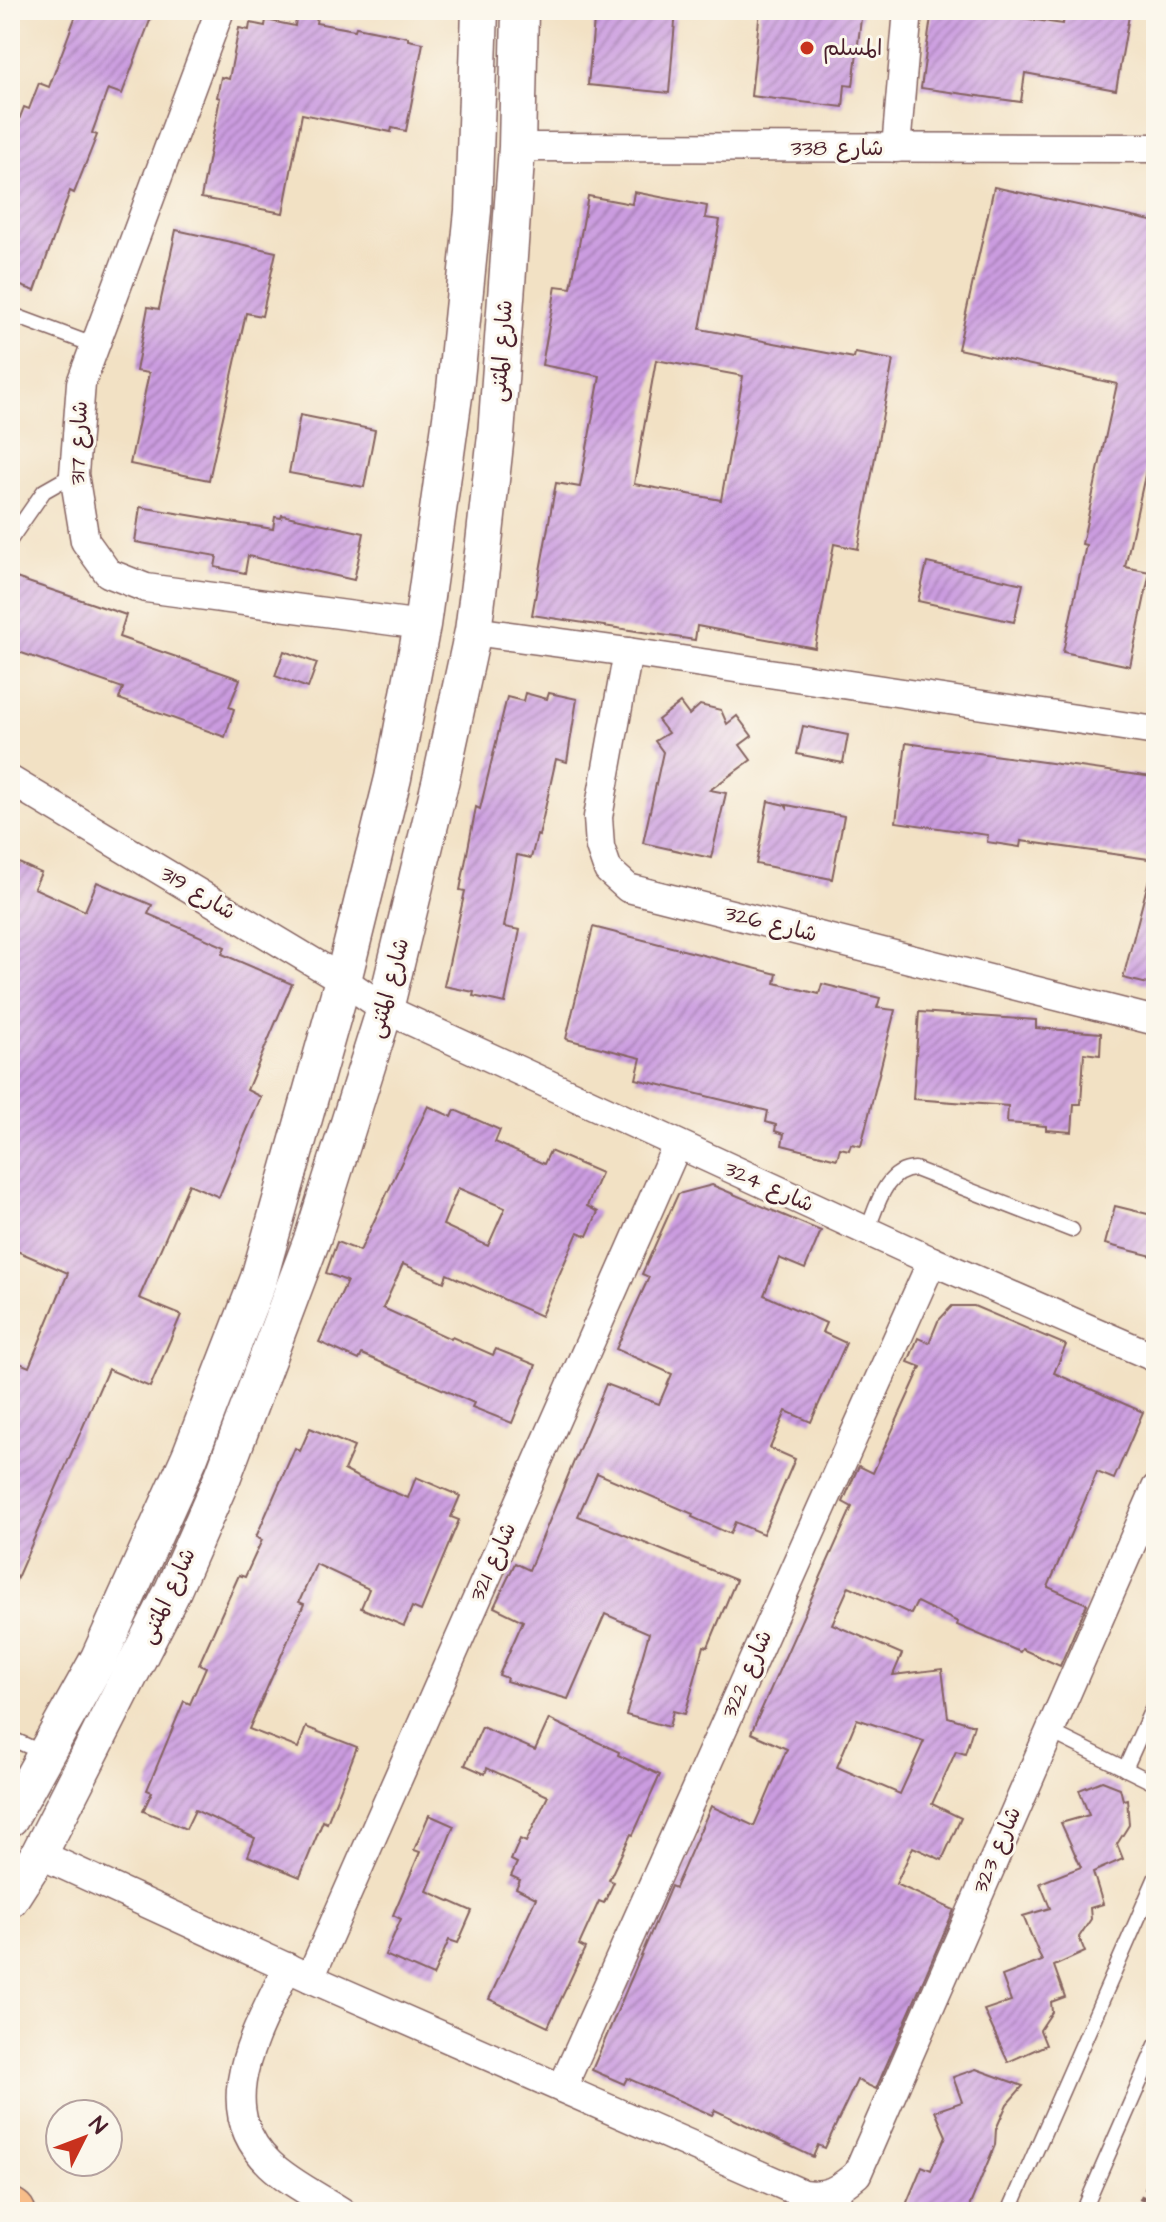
<svg xmlns="http://www.w3.org/2000/svg" width="1166" height="2222" font-family="'Architects Daughter','Playpen Sans Arabic',sans-serif">
	<style>
		.building { fill: url(#building-hatch); fill-rule: evenodd }
		.lines { fill: none; stroke-linecap: round; stroke-linejoin: round }
		.service-casing { stroke: #856361; stroke-width: 17 }
		.minor-casing { stroke: #856361; stroke-width: 31 }
		.tertiary-casing { stroke: #856361; stroke-width: 39 }
		.trunk-casing { stroke: #856361; stroke-width: 47 }
		.path { stroke: #856361; stroke-width: 5; stroke-dasharray: 6 6; stroke-linecap: butt }
		.service { stroke: #fff; stroke-width: 14 }
		.minor { stroke: #fff; stroke-width: 28 }
		.tertiary { stroke: #fff; stroke-width: 36 }
		.trunk { stroke: #f8bd89; stroke-width: 44 }
		.poi-dot { fill: #c8321e; stroke: #fbf7ec; stroke-width: 3 }
		.labels { text-anchor: middle; dominant-baseline: central; stroke-width: 6; stroke-linejoin: round; paint-order: stroke }
		.poi-label { font-size: 22px; fill: #4a1f2b; stroke: #fbf7ec; text-anchor: start }
		.street-label { font-size: 22px; fill: #4a1f2b; stroke: #fbf7ec }
	</style>
	<defs>
		<pattern id="building-hatch" width="6" height="6" patternUnits="userSpaceOnUse" patternTransform="scale(2)"><rect width="6" height="6" fill="#cb9ce0"/><path d="M-1 1l2-2M0 6l6-6M5 7l2-2" fill="none" stroke="#a77fb6"/></pattern>
	</defs>
	<rect width="100%" height="100%" fill="#fbf7ec"/>
	<filter id="ink" filterUnits="userSpaceOnUse"><feTurbulence type="fractalNoise" baseFrequency=".0125" numOctaves="2"/><feDisplacementMap in="SourceGraphic" scale="16" xChannelSelector="R" yChannelSelector="G"/><feConvolveMatrix kernelMatrix="1 2 1 2 8 2 1 2 1" color-interpolation-filters="sRGB"/></filter>
	<filter id="wash" filterUnits="userSpaceOnUse"><feTurbulence type="fractalNoise" baseFrequency=".006" numOctaves="4" result="noise"/><feDisplacementMap in="SourceGraphic" scale="32" xChannelSelector="R" yChannelSelector="G"/><feGaussianBlur stdDeviation="1.8" result="paint"/><feColorMatrix in="noise" values="0 0 0 0 0 0 0 0 0 0 0 0 0 0 0 0 0 1.4 0 .05"/><feComposite in="paint" operator="in"/></filter>
	<g filter="url(#wash)">
		<rect width="100%" height="100%" fill="#f2e1c4"/>
		<g id="blocks">
			<g class="building">
				<path d="M78,10h76l-32,84 -14,-5 -16,44 5,2 -23,58 -4,-2 -35,100 -25,-9v-139l14,-36 5,2 10,-26 10,4z"/>
				<path d="M595,10h81l-7,83 -81,-8z"/>
				<path d="M760,10h102l-9,76 -8,-1 -2,22 -92,-11z"/>
				<path d="M932,10h36l95,14 2,-14h65l-14,80 -91,-17 -4,29 -100,-14z"/>
				<path d="M297,13l20,4 -1,6 39,7 1,-3 52,10v3l15,3 -17,88 -14,-3 -1,4 -89,-18 -19,99 -82,-15 19,-100 -3,-1 4,-20 8,2 10,-51 10,2 1,-7 15,3 1,-6 29,6z"/>
				<path d="M994,187l162,35v203l-31,142 25,5 -20,94 -67,-14 23,-107 -4,-1 35,-160 -159,-35z"/>
				<path d="M634,192l73,14 -2,12 15,2 -20,109 154,29 1,-5 38,7 -35,189 -24,-5 -19,104 -118,-22 -2,14 -163,-25 24,-132 24,4 20,-111 -58,-11 14,-79 15,2 17,-92 44,8zM656,360l87,16 -22,124 -87,-16z"/>
				<path d="M176,230l100,22 -14,64 -16,-3 -37,167 -79,-16 19,-91 -13,-2 12,-64 11,2z"/>
				<path d="M300,415l75,15 -11,57 -75,-14z"/>
				<path d="M140,507l133,22 2,-12 6,1 1,-3 82,18 -10,47 -106,-24 -3,17 -30,-6 2,-11 -82,-14z"/>
				<path d="M927,563l96,21 -9,38 -96,-21z"/>
				<path d="M10,576l116,39 -7,22 121,42 -11,28 5,2 -9,28 -106,-38 4,-11 -113,-39z"/>
				<path d="M284,651l33,12 -9,25 -33,-12z"/>
				<path d="M525,693l22,6 2,-6 28,6 -10,63 -11,-3 -17,77 -2,-1 -6,23 -14,-3 -13,72 16,3 -15,73 -32,-7 1,-4 -30,-6 21,-95 -5,-1 16,-83 4,2 27,-112 16,4z"/>
				<path d="M680,703l9,12 11,-10 21,5 6,14 10,-8 15,20 -12,9 11,15 -41,30 16,3 -15,65 -68,-15 20,-91 -8,-11 13,-8 -10,-13z"/>
				<path d="M803,726l45,9 -5,28 -46,-9z"/>
				<path d="M906,743l247,34 -3,20 6,1v62l-135,-19 -1,6 -33,-5 1,-7 -92,-13z"/>
				<path d="M768,801l17,4 2,3v-3l57,11 -12,63 -76,-15z"/>
				<path d="M10,859l31,14 -7,15 51,23 12,-29 55,23 -4,9 77,33 -3,7 70,30 -45,106 14,7 -42,100 -30,-13 -50,114 42,17 -31,72 -42,-18 -98,225v-235l19,8 39,-94 -58,-25z"/>
				<path d="M1149,879h7v107l-33,-8z"/>
				<path d="M593,927l184,47 -2,9 44,11 3,-10 58,14 -3,10 18,2 -34,136 -10,-2 -2,6 -9,-2 -3,11 -55,-14 2,-11 -9,-3 1,-6 -10,-3 2,-11 -132,-32 5,-21 -75,-19z"/>
				<path d="M919,1012l117,8v8l65,5 -1,22 -16,-2 -3,51h-7l-2,28 -26,-2v-4l-39,-3 1,-17 -95,-7z"/>
				<path d="M428,1106l24,11 3,-7 45,20 -5,12 49,22 6,-13 51,22 -14,33 11,6 -11,24 -9,-4 -37,84 -94,-42 -3,8 -41,-18 -20,44 68,31 1,-2 41,18 3,-6 40,16 -24,58 -40,-16 2,-4 -112,-49 -3,6 -40,-18 28,-61 -21,-8 11,-31 23,9zM458,1188l47,20 -17,38 -45,-21z"/>
				<path d="M712,1185l109,46 -16,38 -26,-11 -15,37 62,28 -4,9 24,11 -35,79 -25,-11 -16,37 25,11 -32,75 -28,-12 -5,12 -38,-17 1,-3 -96,-41 -19,43 158,64 -28,67 -4,-1 -19,68 -12,-3 -4,16 -43,-12 23,-82 -44,-19 -37,85 -62,-18 1,-3 -8,-3 24,-54 -29,-14 21,-44 14,7 77,-186 53,20 13,-30 -56,-25 33,-72 -7,-3 36,-80z"/>
				<path d="M1115,1206l41,10v41l-51,-13z"/>
				<path d="M952,1306h22l92,39 -12,28 89,39 -29,67 -17,-7 -49,115 39,17 -27,62 -38,-17 -2,3 -63,-27 1,-3 -41,-20 -6,12 -62,-28 -17,38 70,30 -9,21 49,-6 6,48 26,8 -9,29 -9,-3 -24,53 29,14 -19,42 -29,-13 -17,37 58,26 -78,179 -19,-9 -32,68 -7,-3 -5,12 -98,-47 -3,5 -85,-37 -3,6 -32,-14 79,-184 4,2 36,-82 43,20 33,-77 -36,-16 101,-226 -9,-5 13,-30 3,-6 14,7 48,-106 -13,-5 10,-24 11,5 9,-22zM857,1719l67,22 -24,53 -63,-27z"/>
				<path d="M310,1428l44,19 -10,23 15,8 49,20 8,-21 44,19 -9,21 8,3 -38,91 -9,-4 -8,19 -43,-18 8,-19 -53,-25 -17,38 5,2 -55,125 49,19 8,-21 51,20 -30,76 -4,-2 -23,56 -52,-21 7,-18 -60,-28 -9,19 -43,-18 9,-19 -5,-2 37,-89 6,3 16,-37 -7,-3 40,-89 6,2 17,-37 -6,-3 39,-89 5,3z"/>
				<path d="M549,1719l70,33 -1,3 42,20 -27,60 -2,-1 -22,46 5,2 -10,21 -5,-2 -20,44 6,3 -37,79 -59,-28 47,-101 -20,-10 4,-8 -9,-4 6,-13 -6,-3 9,-21 6,3 22,-46 -61,-28 -2,6 -20,-9 17,-38 53,23z"/>
				<path d="M1102,1781l18,7 3,12 4,-1 2,26 -12,19 6,15 -30,13 10,32 -13,4 1,11 -12,18 6,15 -31,14 11,31 -14,5 1,10 -12,18 6,15 -38,17 -24,-52 27,-9 -9,-25 40,-15 -19,-45 27,-8 -10,-25 41,-16 -20,-44 28,-8 -10,-25z"/>
				<path d="M429,1815l25,11 -27,65 45,20 -14,32 -9,-3 -16,36 -48,-21 16,-36 -8,-4 27,-63 -6,-2z"/>
				<path d="M976,2069l47,17 -16,18 -11,25 -1,16 -28,67h-64l19,-46 9,4 15,-34 -11,-25 27,-9 -9,-25z"/>
			</g>
		</g>
	</g>
	<g filter="url(#ink)">
		<use href="#blocks" fill-opacity="0" stroke="#856361" stroke-width="2"/>
		<g class="lines">
			<g class="service-casing">
				<g id="service">
					<path d="M10,314l86,32"/>
					<path d="M10,540l34,-49 30,-17"/>
					<path d="M867,1231c10,-24 17,-61 48,-62l157,61"/>
					<path d="M1049,1731l107,53"/>
					<path d="M10,1738l35,16"/>
					<path d="M1125,1769l31,-69"/>
					<path d="M842,2187l3,25"/>
					<path d="M792,2212l11,-18"/>
					<path d="M1009,2212l147,-335"/>
					<path d="M1083,2212l73,-167"/>
				</g>
			</g>
			<g class="minor-casing">
				<g id="minor">
					<path d="M220,10l-139,373 -7,91 11,67 23,32 38,15 276,37"/>
					<path d="M517,147l639,1"/>
					<path d="M896,148l12,-138"/>
					<path d="M473,631l155,21 528,79"/>
					<path d="M628,652l-30,165 2,30 8,23 20,18 528,133"/>
					<path d="M10,780l333,200 42,29 547,252 224,97"/>
					<path d="M39,1854l271,124 493,216c25,3 34,-3 54,-20l299,-686"/>
					<path d="M287,1967c-28,63 -79,138 -17,197 20,19 49,33 72,48"/>
					<path d="M310,1978l367,-833"/>
					<path d="M562,2088l370,-827"/>
				</g>
			</g>
			<g class="tertiary-casing">
				<g id="tertiary">
					<path d="M10,1818l89,-160 91,-202 69,-178 84,-298 50,-202 29,-153 33,-236 18,-178 7,-201"/>
					<path d="M10,1899l29,-45 134,-264 50,-114 90,-239 72,-228 56,-230 32,-148 9,-70 14,-126 21,-288 3,-137"/>
				</g>
			</g>
			<g class="trunk-casing">
				<path id="trunk" d="M10,2210l3,2"/>
			</g>
			<path class="path" d="M1136,2212l20,-45"/>
			<use href="#service" class="service"/>
			<use href="#minor" class="minor"/>
			<use href="#tertiary" class="tertiary"/>
			<use href="#trunk" class="trunk"/>
		</g>
	</g>
	<circle class="poi-dot" cx="807" cy="48" r="8"/>
	<g class="labels">
		<g class="poi-label">
			<text x="823" y="48">المسلم</text>
		</g>
		<g class="street-label">
			<text x="837" y="148">شارع 338</text>
			<text transform="translate(502 351) rotate(-86)">شارع المثنى</text>
			<text transform="translate(79 443) rotate(-88)">شارع 317</text>
			<text transform="translate(198 893) rotate(31)">شارع 319</text>
			<text transform="translate(771 924) rotate(14)">شارع 326</text>
			<text transform="translate(389 988) rotate(-75)">شارع المثنى</text>
			<text transform="translate(769 1187) rotate(24)">شارع 324</text>
			<text transform="translate(493 1562) rotate(-66)">شارع 321</text>
			<text transform="translate(168 1596) rotate(-65)">شارع المثنى</text>
			<text transform="translate(747 1674) rotate(-66)">شارع 322</text>
			<text transform="translate(997 1850) rotate(-67)">شارع 323</text>
		</g>
	</g>
	<rect width="1166" height="2222" fill="none" stroke="#fbf7ec" stroke-width="40"/>
	<g transform="translate(84 2138) rotate(48)"><circle r="38" fill="#fbf7ec" stroke="#b4a19f" stroke-width="2"/>
	<path d="M0-6L14 30L0 20L-14 30Z" fill="#c8321e"/>
	<text y="-12" font-size="22" font-weight="bold" text-anchor="middle" fill="#4a1f2b">N</text>
	</g>
</svg>
